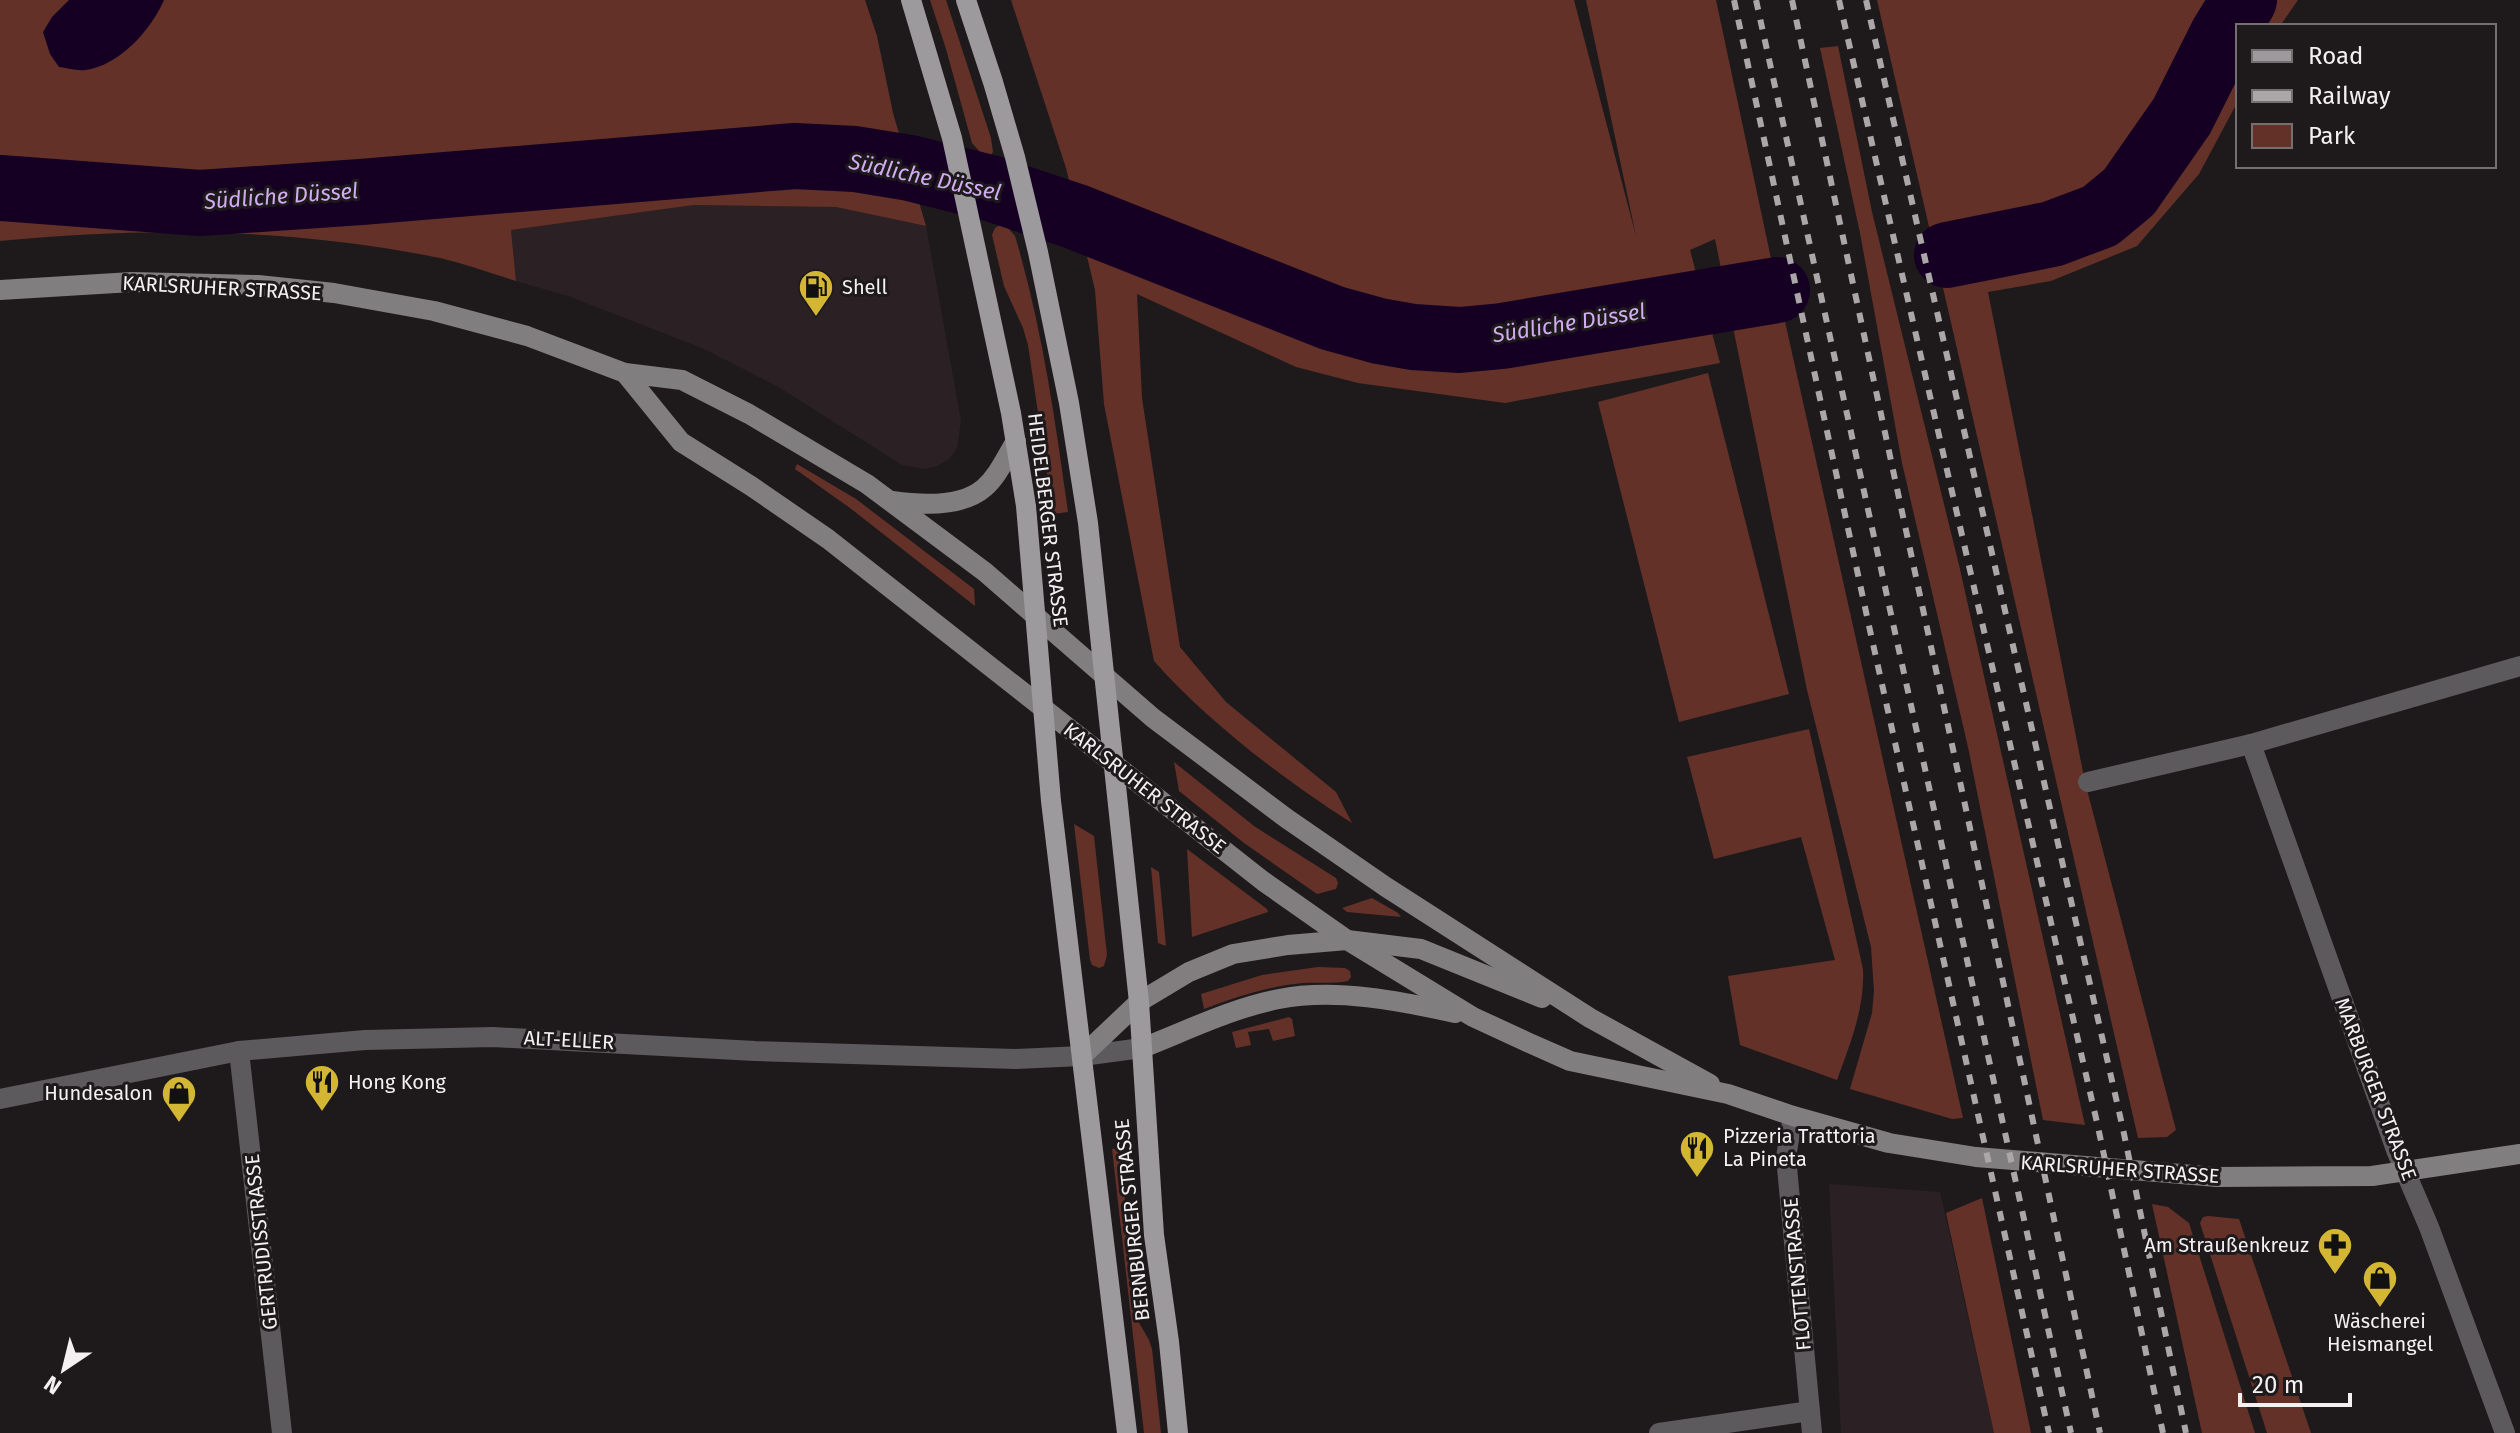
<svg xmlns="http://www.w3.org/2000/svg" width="2520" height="1433" font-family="'Fira Sans',sans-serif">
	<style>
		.built { fill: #2b2125 }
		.green { fill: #633128 }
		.water { fill: #150024 }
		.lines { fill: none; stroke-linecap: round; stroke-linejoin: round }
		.river { stroke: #150024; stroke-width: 66 }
		.street { stroke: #5c5a5c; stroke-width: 20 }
		.secondary { stroke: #817e80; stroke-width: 20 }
		.primary { stroke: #9d9a9d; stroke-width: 20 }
		.rail { stroke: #aba7a9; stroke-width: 6; stroke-dasharray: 10 10; stroke-linecap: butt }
		.labels { text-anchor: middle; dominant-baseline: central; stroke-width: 6; stroke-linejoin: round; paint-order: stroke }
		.poi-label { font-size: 20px; fill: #f4f0f2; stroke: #1e1a1c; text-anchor: start }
		.street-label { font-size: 20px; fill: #f4f0f2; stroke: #1e1a1c }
		.water-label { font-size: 22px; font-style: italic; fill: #d2acf3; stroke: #1e1a1c }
	</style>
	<rect width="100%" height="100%" fill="#1e1a1c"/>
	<g class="built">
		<path d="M694,205l142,2 90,19 35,195 -4,27 -8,11 -12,7 -12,3 -23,-4 -125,-79 -75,-38 -134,-52 -52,-15 -5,-51z"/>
		<path d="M1829,1184l111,8 54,241h-153z"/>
	</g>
	<g class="green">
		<path d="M0,0h865l12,36 16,77 33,113 -90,-19 -142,-2 -183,25 5,51c-25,-8 -51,-17 -76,-23 -148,-30 -291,-31 -440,-17z"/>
		<path d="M930,0h16l45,138 2,14 -2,3 -11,-3 -8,-9 -26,-94z"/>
		<path d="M1011,0h563l62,236 -50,-236h130l57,268 190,850 -11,1 -102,-30 22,-76 2,-22 -3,-44 -64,-257 -92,-451 -25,11 30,113 -215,40 -147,-20 -62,-16 -159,-73 5,104 38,249 46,55 110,90 16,31c-68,-43 -145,-102 -198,-162l-50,-257 -9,-114 -29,-122z"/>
		<path d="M1877,0h421l-18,26h-42v75l-39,73 -62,72 -86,35 -63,11 97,490 91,348 -9,7 -29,1z"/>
		<path d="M1838,46l34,166 87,353 126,560 -42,-5 -75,-373 -66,-284 -42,-230 -40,-185z"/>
		<path d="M1000,225l9,4 6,7c27,90 40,183 53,276l-15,2 -25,-169 -5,-17 -19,-42 -12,-51 3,-7z"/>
		<path d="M1708,373l81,321 -110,28 -81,-320z"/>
		<path d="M797,464l59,35 118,90 1,17 -125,-98 -55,-39z"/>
		<path d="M1809,729l54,240c2,39 -13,75 -26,111l-97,-35 -12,-69 107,-16 -34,-123 -87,22 -27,-102z"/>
		<path d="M1174,762l80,64 82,52 2,5 -2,6 -19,5 -73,-51 -65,-52z"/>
		<path d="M1074,824l20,12 13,119 -3,11 -5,2 -7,-3 -2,-5z"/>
		<path d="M1187,849l80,60 1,3 -76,25z"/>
		<path d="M1151,867l8,5 7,74 -8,-3z"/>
		<path d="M1372,898l26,15 3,4 -54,-5 -5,-4z"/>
		<path d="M1318,967l27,1 5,3 1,6 -3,4c-15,3 -30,1 -45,2 -34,3 -67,14 -99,26l-3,-15 61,-19z"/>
		<path d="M1289,1017l3,2 3,17 -22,5 -4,-12 -21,3 3,13 -15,3 -4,-16z"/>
		<path d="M1121,1148l13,166 15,26 3,9 9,84h-17l-32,-284z"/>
		<path d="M1982,1198l49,235h-37l-48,-220z"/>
		<path d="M2152,1204l16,3 21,16 66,210h-53z"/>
		<path d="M2208,1216l31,3 72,214h-44l-67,-210 3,-6z"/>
	</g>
	<path class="water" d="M69,0h95c-13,30 -45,66 -79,70 -8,1 -18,-2 -26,-3l-9,-13 -7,-22 9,-15z"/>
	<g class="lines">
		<g class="river">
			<path d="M0,188l200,15 161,-11 434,-36 60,3 55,9 80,20 84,28 258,102 47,13 34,6 47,3 42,-4 275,-46"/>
			<path d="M1947,255l105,-21 48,-18 29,-24 53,-76 40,-80 22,-36"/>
		</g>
		<g class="street">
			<path d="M2251,744l145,406 33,77 76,206"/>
			<path d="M2088,782l163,-38 269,-78"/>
			<path d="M239,1051l43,382"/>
			<path d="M0,1099l239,-48 126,-11 128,-3 262,14 260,8 67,-3 60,-8"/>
			<path d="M1793,1116l-7,41 26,276"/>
			<path d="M1659,1433l151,-22"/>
		</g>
		<g class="secondary">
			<path d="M0,290l132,-8 126,3 76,8 100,18 93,25 98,37 57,7 67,34 118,70 118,88 168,146 133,100 100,69 204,131 120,66"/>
			<path d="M625,373l56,69 70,44 77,53 435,342 84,59 126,77 54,25 43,19 158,33 65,22 96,27 87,14 241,20 155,-1 148,-22"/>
			<path d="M892,501c28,4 69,7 92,-13 14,-12 22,-31 32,-47"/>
			<path d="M1142,1048c44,-17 90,-40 137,-49 56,-11 122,2 176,14"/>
			<path d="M1082,1056l57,-54 50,-30 44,-18 55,-9 59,-5 74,9 121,49"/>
		</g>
		<g class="primary">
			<path d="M911,0l41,138 59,275 15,93 25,295 76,632"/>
			<path d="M966,0l27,82 22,75 23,95 31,151 19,120 51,479 15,233 15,107 9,91"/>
		</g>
		<g class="rail">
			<path d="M1734,0l137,635 178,798"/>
			<path d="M1756,0l315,1433"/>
			<path d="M1792,0l308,1433"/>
			<path d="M1839,0l259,1127 65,306"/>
			<path d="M1866,0l257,1129 63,304"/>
		</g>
	</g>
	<defs>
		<g id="fuel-pin" transform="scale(1.8)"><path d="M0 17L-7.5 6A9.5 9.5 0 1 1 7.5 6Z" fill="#d4b635" stroke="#1e1a1c"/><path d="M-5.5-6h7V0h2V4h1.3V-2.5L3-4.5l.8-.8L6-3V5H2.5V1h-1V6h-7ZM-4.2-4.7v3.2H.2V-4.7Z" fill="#111"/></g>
		<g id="restaurant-pin" transform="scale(1.8)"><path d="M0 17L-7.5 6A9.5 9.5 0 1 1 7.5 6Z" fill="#d4b635" stroke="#1e1a1c"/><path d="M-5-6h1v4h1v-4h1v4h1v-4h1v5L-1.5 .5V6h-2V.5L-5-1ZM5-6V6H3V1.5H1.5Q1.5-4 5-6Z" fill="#111"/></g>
		<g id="shop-pin" transform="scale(1.8)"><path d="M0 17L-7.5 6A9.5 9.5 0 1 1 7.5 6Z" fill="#d4b635" stroke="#1e1a1c"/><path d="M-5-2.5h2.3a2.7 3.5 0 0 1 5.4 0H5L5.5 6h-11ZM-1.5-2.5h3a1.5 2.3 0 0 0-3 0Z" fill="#111"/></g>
		<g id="pharmacy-pin" transform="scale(1.8)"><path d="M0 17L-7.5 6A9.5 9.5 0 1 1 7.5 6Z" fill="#d4b635" stroke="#1e1a1c"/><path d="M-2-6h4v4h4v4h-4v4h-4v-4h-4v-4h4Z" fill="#111"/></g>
	</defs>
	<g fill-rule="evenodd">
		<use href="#fuel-pin" x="816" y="287"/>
		<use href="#restaurant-pin" x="322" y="1082"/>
		<use href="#shop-pin" x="179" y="1093"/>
		<use href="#restaurant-pin" x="1697" y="1148"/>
		<use href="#pharmacy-pin" x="2335" y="1245"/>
		<use href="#shop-pin" x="2380" y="1278"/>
	</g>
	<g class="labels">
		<g class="poi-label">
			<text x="842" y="287">Shell</text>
			<text x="348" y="1082">Hong Kong</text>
			<text x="153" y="1093" text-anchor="end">Hundesalon</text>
			<text x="1723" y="1136">Pizzeria Trattoria<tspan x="1723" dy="23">La Pineta</tspan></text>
			<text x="2309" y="1245" text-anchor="end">Am Straußenkreuz</text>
			<text x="2380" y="1321" text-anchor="middle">Wäscherei<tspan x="2380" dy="23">Heismangel</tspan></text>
		</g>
		<g class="street-label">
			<text transform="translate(222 288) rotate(3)">KARLSRUHER STRASSE</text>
			<text transform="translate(1048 520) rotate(83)">HEIDELBERGER STRASSE</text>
			<text transform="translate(1145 788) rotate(38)">KARLSRUHER STRASSE</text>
			<text transform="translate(569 1040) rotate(3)">ALT-ELLER</text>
			<text transform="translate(2376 1089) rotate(69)">MARBURGER STRASSE</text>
			<text transform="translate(2120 1169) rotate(4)">KARLSRUHER STRASSE</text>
			<text transform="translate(1132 1220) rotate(-96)">BERNBURGER STRASSE</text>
			<text transform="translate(261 1242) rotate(-96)">GERTRUDISSTRASSE</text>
			<text transform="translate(1797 1274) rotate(-95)">FLOTTENSTRASSE</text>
		</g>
		<g class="water-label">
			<text transform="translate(925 177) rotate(12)">Südliche Düssel</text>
			<text transform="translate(281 196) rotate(-4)">Südliche Düssel</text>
			<text transform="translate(1569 323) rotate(-9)">Südliche Düssel</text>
		</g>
	</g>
	<rect x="2236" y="24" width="260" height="144" fill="#1e1a1c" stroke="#747072" stroke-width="2"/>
	<rect x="2252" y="50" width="40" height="12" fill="#9d9a9d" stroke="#747072" stroke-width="2"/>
	<text x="2308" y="64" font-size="24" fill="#f4f0f2">Road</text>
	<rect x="2252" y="90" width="40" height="12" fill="#aba7a9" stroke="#747072" stroke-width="2"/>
	<text x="2308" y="104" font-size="24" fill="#f4f0f2">Railway</text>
	<rect x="2252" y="124" width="40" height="24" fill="#633128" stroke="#747072" stroke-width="2"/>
	<text x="2308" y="144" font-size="24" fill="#f4f0f2">Park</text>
	<g transform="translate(64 1369) rotate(215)" stroke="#1e1a1c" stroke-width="6" paint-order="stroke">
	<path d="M0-6L14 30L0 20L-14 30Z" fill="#f4f0f2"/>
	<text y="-12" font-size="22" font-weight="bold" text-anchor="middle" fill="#f4f0f2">N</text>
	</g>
	<path d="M2240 1393v12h110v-12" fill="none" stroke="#f4f0f2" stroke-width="4"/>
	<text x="2252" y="1393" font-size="24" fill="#f4f0f2" stroke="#1e1a1c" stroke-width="6" paint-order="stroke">20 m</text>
</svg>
